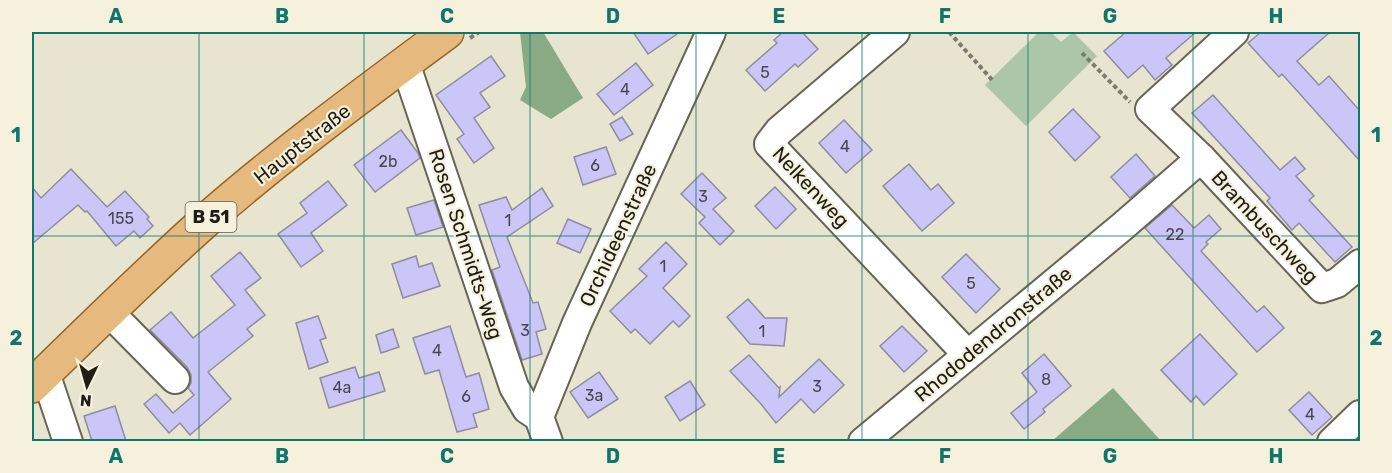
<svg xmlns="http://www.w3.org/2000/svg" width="1392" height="473" font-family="Rubik,sans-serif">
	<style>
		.green { fill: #abc7a8 }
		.forest { fill: #88ab85 }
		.building { fill: #cbc6f7; stroke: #8e8d9f; stroke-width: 1.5 }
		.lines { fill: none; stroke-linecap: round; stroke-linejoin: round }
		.minor-casing { stroke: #696554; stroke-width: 32 }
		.major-casing { stroke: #966423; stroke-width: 36 }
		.path { stroke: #7d7b6e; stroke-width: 4; stroke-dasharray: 4.5 3; stroke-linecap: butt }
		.minor { stroke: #fff; stroke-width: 28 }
		.major { stroke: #e6b97f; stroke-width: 33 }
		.grid { fill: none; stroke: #0f766e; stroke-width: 1.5; stroke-opacity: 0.55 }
		.labels { text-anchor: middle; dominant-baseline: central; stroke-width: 4.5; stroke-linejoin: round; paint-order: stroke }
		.number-label { font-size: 16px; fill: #49474e }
		.shield { fill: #f5f1dd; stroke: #5e5d52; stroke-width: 1.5 }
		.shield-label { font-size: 18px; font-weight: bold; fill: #1e1d16 }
		.street-label { font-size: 20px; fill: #1e1d16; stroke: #f5f1dd }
		.neatline { fill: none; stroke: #0f766e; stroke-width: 2 }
		.grid-label { font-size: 20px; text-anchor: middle; font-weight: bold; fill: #0f766e }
	</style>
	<rect width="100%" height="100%" fill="#e7e4d0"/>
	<path class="green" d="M1039,32h12l10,10 12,-10 24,24 -71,70 -41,-41z"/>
	<g class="forest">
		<path d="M520,32h23l40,66 -32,21 -31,-19 6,-13z"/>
		<path d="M1113,388l48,53h-109z"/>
	</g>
	<g class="building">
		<path d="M633,32h47l-32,22z"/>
		<path d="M783,32h19l16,17 -20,18 -3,-3 -30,27 -19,-21 31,-27 -3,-3z"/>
		<path d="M1126,32h70l-30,26 6,7 -17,15 -12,-15 -15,13 -24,-27z"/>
		<path d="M1261,32h69l-33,29 22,24 10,-9 31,35v50l-78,-87 -3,3 -31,-34z"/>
		<path d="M491,56l14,20 -25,17 10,14 -16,11 20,30 -20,15 -17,-24 7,-5 -28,-39z"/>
		<path d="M636,63l17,22 -39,30 -17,-21z"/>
		<path d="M1213,95l67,75 15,-13 10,12 -9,7 18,20 -5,4 43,47 -17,15 -36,-39 -7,7 -25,-29 3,-3 -78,-85z"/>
		<path d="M1073,109l27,28 -25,24 -26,-29z"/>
		<path d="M622,117l11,17 -13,7 -10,-17z"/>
		<path d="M844,120l28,30 -26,23 -27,-30z"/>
		<path d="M401,130l17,23 2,5 -45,34 -21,-27z"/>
		<path d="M606,147l10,27 -33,11 -9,-28z"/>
		<path d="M1136,154l19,22 -25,22 -19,-21z"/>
		<path d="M909,164l22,26 7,-6 16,19 -32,28 -39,-45z"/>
		<path d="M71,169l36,38 18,-16 24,26 -2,2 6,7 -13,12 -6,-7 -18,15 -29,-35 -2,1 -7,-7 -46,39v-57l9,11z"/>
		<path d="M702,173l24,25 -13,11 21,22 -14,14 -21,-22 6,-6 -24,-23z"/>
		<path d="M328,181l19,24 -36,28 12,18 -22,16 -23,-33 29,-21 -7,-10z"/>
		<path d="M775,187l21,22 -20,20 -21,-23z"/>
		<path d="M542,188l11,18 -46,31 26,66 5,-1 8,27 -10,3 6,22 -20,6 -30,-90 8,-3 -21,-62 27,-8 6,13z"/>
		<path d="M434,200l9,27 -27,8 -9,-27z"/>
		<path d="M1172,205l22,23 15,-13 12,14 -15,13 2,2 -7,7 56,61 7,-6 20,22 -27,24 -112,-124z"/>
		<path d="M568,219l23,10 -11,24 -23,-10z"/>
		<path d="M666,242l21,22 -24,24 27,28 -11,11 -6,-6 -23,23 -15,-15 -4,4 -21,-22 37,-35 -8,-7z"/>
		<path d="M240,252l21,26 -16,12 20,25 -18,14 6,7 -45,36 23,27 -41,36 -10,-12 -11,10 -25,-29 12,-10 17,19 21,-18 -6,-7 3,-5v-8l-4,-8 -37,-37 21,-18 22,26 42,-33 -24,-29z"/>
		<path d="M966,254l34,35 -24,24 -34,-36z"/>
		<path d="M416,256l3,11 13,-4 8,23 -37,12 -11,-34z"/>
		<path d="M748,299l17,19h22l-3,28 -34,-2 -23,-27z"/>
		<path d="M318,316l8,22 -6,2 8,22 -19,7 -13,-46z"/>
		<path d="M450,326l16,51 13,-4 10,36 -16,5 4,13 -20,5 -18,-62 -14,4 -12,-36z"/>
		<path d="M902,326l25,25 -23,21 -24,-26z"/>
		<path d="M393,329l6,18 -18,6 -5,-18z"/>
		<path d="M1200,334l37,40 -33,31 -8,-9 -5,6 -30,-32z"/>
		<path d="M1044,354l27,32 -28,23 2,3 -21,17 -13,-16 26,-21 -15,-19z"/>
		<path d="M749,355l30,33 1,-1 -1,10 40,-38 25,26 -30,28 -13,-14 -25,24 -15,-19 -31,-33z"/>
		<path d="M355,367l4,11 20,-6 6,19 -56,17 -9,-30z"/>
		<path d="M599,372l19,27 -30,19 -18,-26z"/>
		<path d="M690,381l15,24 -25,16 -15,-24z"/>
		<path d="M1309,392l23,25 -20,18 -23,-25z"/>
		<path d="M115,406l11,35h-34l-8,-25z"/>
	</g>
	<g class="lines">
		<g class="minor-casing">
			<g id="minor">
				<path d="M895,32l-116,99 -10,13 198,210"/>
				<path d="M1234,32l-84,77 51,49 121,130 15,-5 23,-19"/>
				<path d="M405,63l109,324 13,22 12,8"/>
				<path d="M108,311l67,68"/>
				<path d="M45,373l23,69"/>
				<path d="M548,442l-9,-25 38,-94 134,-291"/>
				<path d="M863,442l260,-216 78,-68"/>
				<path d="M1332,442l28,-27"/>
			</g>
		</g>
		<g class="major-casing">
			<path id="major" d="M32,386c56,-55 112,-110 171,-163 77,-68 162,-130 244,-191"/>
		</g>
		<g class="path">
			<path d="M949,32l45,50"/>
			<path d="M470,38l9,-6"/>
			<path d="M1082,53l48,49"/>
		</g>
		<use href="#minor" class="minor"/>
		<use href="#major" class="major"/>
	</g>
	<path class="grid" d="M199,32v410M364,32v410M530,32v410M696,32v410M862,32v410M1028,32v410M1193,32v410M32,236h1328"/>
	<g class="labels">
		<g class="number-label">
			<text x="765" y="72">5</text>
			<text x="625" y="89">4</text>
			<text x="845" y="146">4</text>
			<text x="388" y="161">2b</text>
			<text x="595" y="165">6</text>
			<text x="703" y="196">3</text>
			<text x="121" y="218">155</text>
			<text x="508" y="220">1</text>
			<text x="1175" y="234">22</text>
			<text x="663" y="266">1</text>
			<text x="971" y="283">5</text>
			<text x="525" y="330">3</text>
			<text x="762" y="331">1</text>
			<text x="437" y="350">4</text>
			<text x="1046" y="379">8</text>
			<text x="817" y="386">3</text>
			<text x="342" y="387">4a</text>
			<text x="594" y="395">3a</text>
			<text x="466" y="396">6</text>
			<text x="1310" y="414">4</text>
		</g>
		<rect class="shield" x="185.5" y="202" width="51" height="30" rx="4.5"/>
		<g class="shield-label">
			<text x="211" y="217">B 51</text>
		</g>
		<g class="street-label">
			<text transform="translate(302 144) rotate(-38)">Hauptstraße</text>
			<text transform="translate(811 187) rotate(47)">Nelkenweg</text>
			<text transform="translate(1265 227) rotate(47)">Brambuschweg</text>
			<text transform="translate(618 235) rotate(-65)">Orchideenstraße</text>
			<text transform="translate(466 244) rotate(72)">Rosen Schmidts-Weg</text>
			<text transform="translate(993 334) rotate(-40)">Rhododendronstraße</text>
		</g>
	</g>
	<rect width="1392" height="473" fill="none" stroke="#f5f1dd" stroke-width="66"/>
	<g transform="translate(87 386) rotate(185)" stroke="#f5f1dd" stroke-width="4.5" paint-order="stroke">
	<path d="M0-4.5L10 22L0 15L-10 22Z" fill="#1e1d16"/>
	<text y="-9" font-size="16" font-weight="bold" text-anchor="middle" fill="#1e1d16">N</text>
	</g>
	<rect x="33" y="33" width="1326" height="407" class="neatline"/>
	<g class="grid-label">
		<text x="116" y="23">A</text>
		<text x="282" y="23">B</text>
		<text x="447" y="23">C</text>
		<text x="613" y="23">D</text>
		<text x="779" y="23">E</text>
		<text x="945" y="23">F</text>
		<text x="1110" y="23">G</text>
		<text x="1276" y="23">H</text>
		<text x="16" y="142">1</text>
		<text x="1376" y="142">1</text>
		<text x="16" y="345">2</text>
		<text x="1376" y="345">2</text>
		<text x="116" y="463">A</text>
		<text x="282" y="463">B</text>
		<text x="447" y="463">C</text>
		<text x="613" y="463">D</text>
		<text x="779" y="463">E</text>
		<text x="945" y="463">F</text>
		<text x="1110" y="463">G</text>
		<text x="1276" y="463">H</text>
	</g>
</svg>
